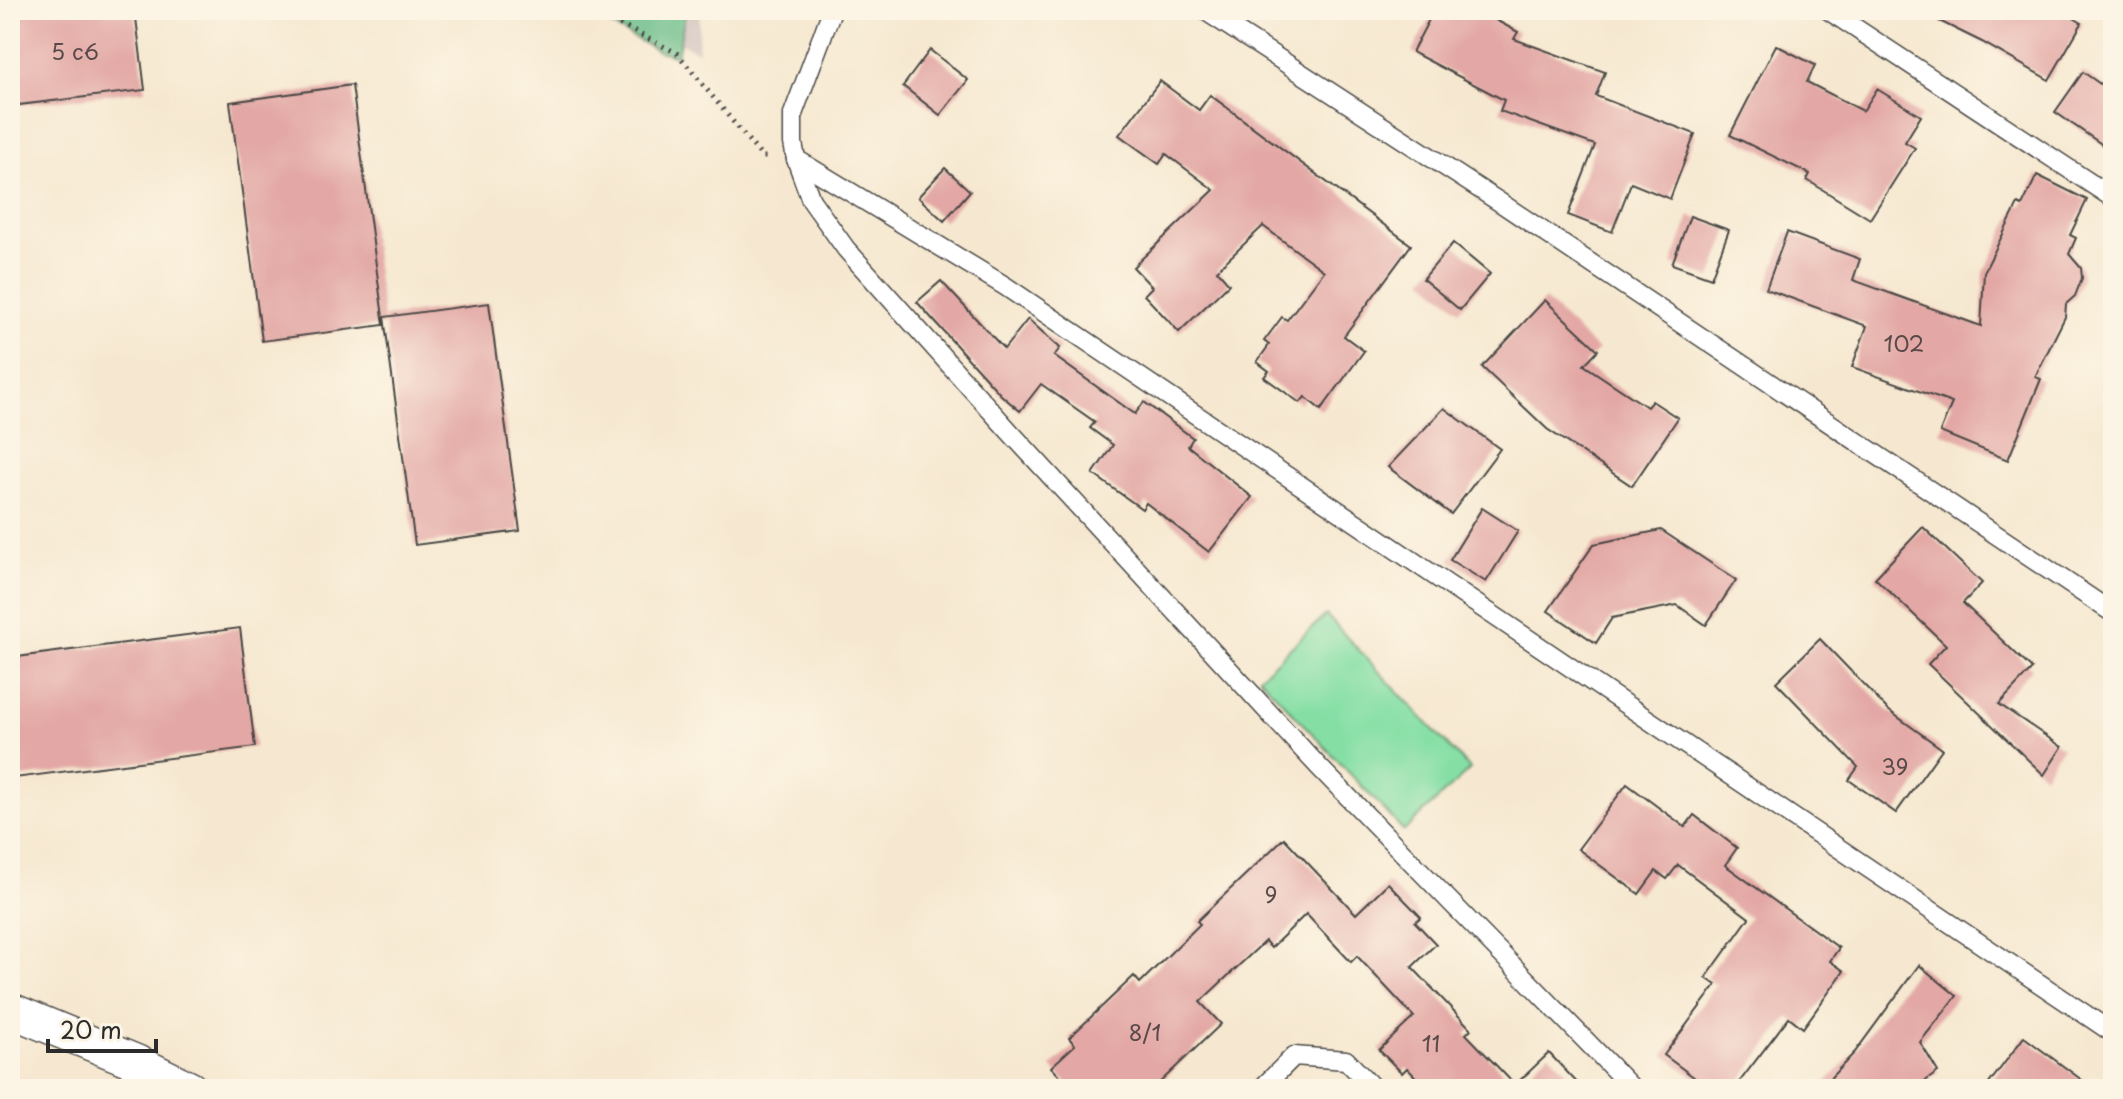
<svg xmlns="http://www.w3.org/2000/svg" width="2123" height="1099" font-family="'Playpen Sans',sans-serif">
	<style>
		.industrial { fill: #d0c0bc }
		.green { fill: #85dfa5; stroke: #588568; stroke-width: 2 }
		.forest { fill: #6cbe8a; stroke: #4c745a; stroke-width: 2 }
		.building { fill: #e3a8a5 }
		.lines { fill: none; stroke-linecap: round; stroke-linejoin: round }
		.service-casing { stroke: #494744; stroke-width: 21 }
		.minor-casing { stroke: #494744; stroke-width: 37 }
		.path { stroke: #494744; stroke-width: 5; stroke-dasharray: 2 6; stroke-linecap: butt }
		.service { stroke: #fff; stroke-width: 18 }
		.minor { stroke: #fff; stroke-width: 34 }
		.labels { text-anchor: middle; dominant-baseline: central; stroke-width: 6; stroke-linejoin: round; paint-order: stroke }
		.number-label { font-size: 22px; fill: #594a4a }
	</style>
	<rect width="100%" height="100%" fill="#fcf5e5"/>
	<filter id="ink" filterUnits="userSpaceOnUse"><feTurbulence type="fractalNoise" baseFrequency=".0125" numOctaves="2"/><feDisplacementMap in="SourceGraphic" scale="16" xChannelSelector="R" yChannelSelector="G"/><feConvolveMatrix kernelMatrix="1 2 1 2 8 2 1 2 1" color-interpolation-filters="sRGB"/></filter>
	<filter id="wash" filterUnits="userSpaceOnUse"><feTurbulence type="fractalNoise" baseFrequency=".006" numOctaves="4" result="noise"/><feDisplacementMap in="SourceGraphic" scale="32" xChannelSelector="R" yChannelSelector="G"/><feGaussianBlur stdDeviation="1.8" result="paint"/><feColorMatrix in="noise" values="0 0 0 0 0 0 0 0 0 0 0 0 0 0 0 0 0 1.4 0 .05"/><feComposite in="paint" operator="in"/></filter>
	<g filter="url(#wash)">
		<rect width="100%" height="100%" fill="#f6e8d0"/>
		<path class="industrial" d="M622,10h78l-2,42z"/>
		<path class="green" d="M1326,615l144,154 -66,62 -145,-154z"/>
		<path class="forest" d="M583,10h103l-9,46 -19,-5z"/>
		<g id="blocks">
			<g class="building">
				<path d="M10,10h125l10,80 -135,16z"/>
				<path d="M1434,10h43l41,22 -4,7 91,33 -9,24 99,38 -25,65 -39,-16 -19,49 -44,-17 27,-70 -95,-34 4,-11 -92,-48z"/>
				<path d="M1917,10h143l22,13 -33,57 -67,-38z"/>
				<path d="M1776,45l39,20 -8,17 56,29 14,-22 44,27 -16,26 10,6 -45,71 -63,-39 3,-6 -80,-39z"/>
				<path d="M930,50l38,30 -28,35 -37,-29z"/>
				<path d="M2083,72l30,21v59l-58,-40z"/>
				<path d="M1160,81l39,29 11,-15 201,150 -67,91 20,15 -43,59 -16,-13 -5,6 -36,-26 5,-6 -12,-9 12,-17 -5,-4 18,-24 5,3 37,-49 -61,-45 -46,44 12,14 -50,48 -35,-37 8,-8 -19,-20 81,-77 -48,-36 -7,10 -40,-29z"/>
				<path d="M352,85l32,240 -122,16 -32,-239z"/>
				<path d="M945,168l25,23 -26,30 -26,-24z"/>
				<path d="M2037,175l50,25 -17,35 6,3 -7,16 12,14 1,10 -7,18 -9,8 -1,13 -30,60 6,2 -33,81 -68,-28 12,-29 -100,-36 15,-41 -101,-37 21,-57 73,27 -7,21 128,46 3,-54 34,-68 4,2z"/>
				<path d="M1690,216l39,14 -18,48 -39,-14z"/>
				<path d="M1453,243l37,31 -30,36 -37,-31z"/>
				<path d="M941,281l63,68 24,-30 32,29 -6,8 81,58 9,-12 49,36 -5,8 64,51 -43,55 -63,-49 -4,6 -49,-35 20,-29 -23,-17 5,-6 -54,-38 -21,27 -19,-16 -84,-93z"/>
				<path d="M1545,300l53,50 -14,15 63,42 5,-6 26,17 -46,68 -85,-57 -65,-62z"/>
				<path d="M489,303l31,228 -105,14 -31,-228z"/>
				<path d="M1444,408l56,41 -49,65 -63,-47z"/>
				<path d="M1482,508l36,23 -32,51 -36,-22z"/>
				<path d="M1923,527l59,56 -19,20 69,66 -33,35 63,43 -18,28 -116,-111 18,-19 -71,-67z"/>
				<path d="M1661,530l75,50 -30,45 -29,-20 -65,13 -16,25 -48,-32 46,-67z"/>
				<path d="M240,628l15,119 -240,31 -5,-36v-84z"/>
				<path d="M1820,639l68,71 54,39 -46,64 -47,-33 9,-13 -82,-85z"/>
				<path d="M1627,784l58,43 9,-12 43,33 -12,17 114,83 -9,13 14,10 -41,57 -14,-11 -55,72h-24l-46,-34 52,-70 -10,-7 43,-60 -71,-53 -11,14 -11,-8 -17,23 -61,-45z"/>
				<path d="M1284,838l72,76 32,-31 33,34 -6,5 21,22 -24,23 59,62 -5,5 49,51 34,-32 34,36h-156l-20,-21 -5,5 -23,-23 35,-33 -57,-61 -6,6 -45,-48 -35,34 -6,-7 -65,61 21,22 -68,65h-81l-21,-22 24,-22 -6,-7 65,-62 6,7 60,-59 -3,-3z"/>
				<path d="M1919,965l38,31 -37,46 18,30 -24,17h-94l35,-37z"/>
				<path d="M2024,1037l70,52h-109z"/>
			</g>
		</g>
	</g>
	<g filter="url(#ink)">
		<use href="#blocks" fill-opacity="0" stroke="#494744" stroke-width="2"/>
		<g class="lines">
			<g class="service-casing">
				<g id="service">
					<path d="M832,10l-39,104v29l3,16 209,127 1108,747"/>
					<path d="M1204,10l297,193 612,410"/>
					<path d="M1828,10l285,188"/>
					<path d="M796,159l15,41 35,49 164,183 309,335 314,322"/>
					<path d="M126,1089l10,-27"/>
					<path d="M1261,1089l33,-33 52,4 28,29"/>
				</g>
			</g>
			<g class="minor-casing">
				<path id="minor" d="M10,1010l126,52 54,27"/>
			</g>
			<path class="path" d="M591,10l86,43 85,104h8"/>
			<use href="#service" class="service"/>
			<use href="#minor" class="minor"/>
		</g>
	</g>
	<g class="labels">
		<g class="number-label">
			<text x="75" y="50">5 с6</text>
			<text x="1904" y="342">102</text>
			<text x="1895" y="765">39</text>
			<text x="1271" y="893">9</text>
			<text x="1145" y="1031">8/1</text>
			<text x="1431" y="1042">11</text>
		</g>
	</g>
	<rect width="2123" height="1099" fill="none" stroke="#fcf5e5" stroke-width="40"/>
	<path d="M48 1039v12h108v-12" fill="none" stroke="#2b2b2b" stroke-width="4"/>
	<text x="60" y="1039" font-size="24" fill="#2b2b2b" stroke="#fcf5e5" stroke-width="6" paint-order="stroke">20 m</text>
</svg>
